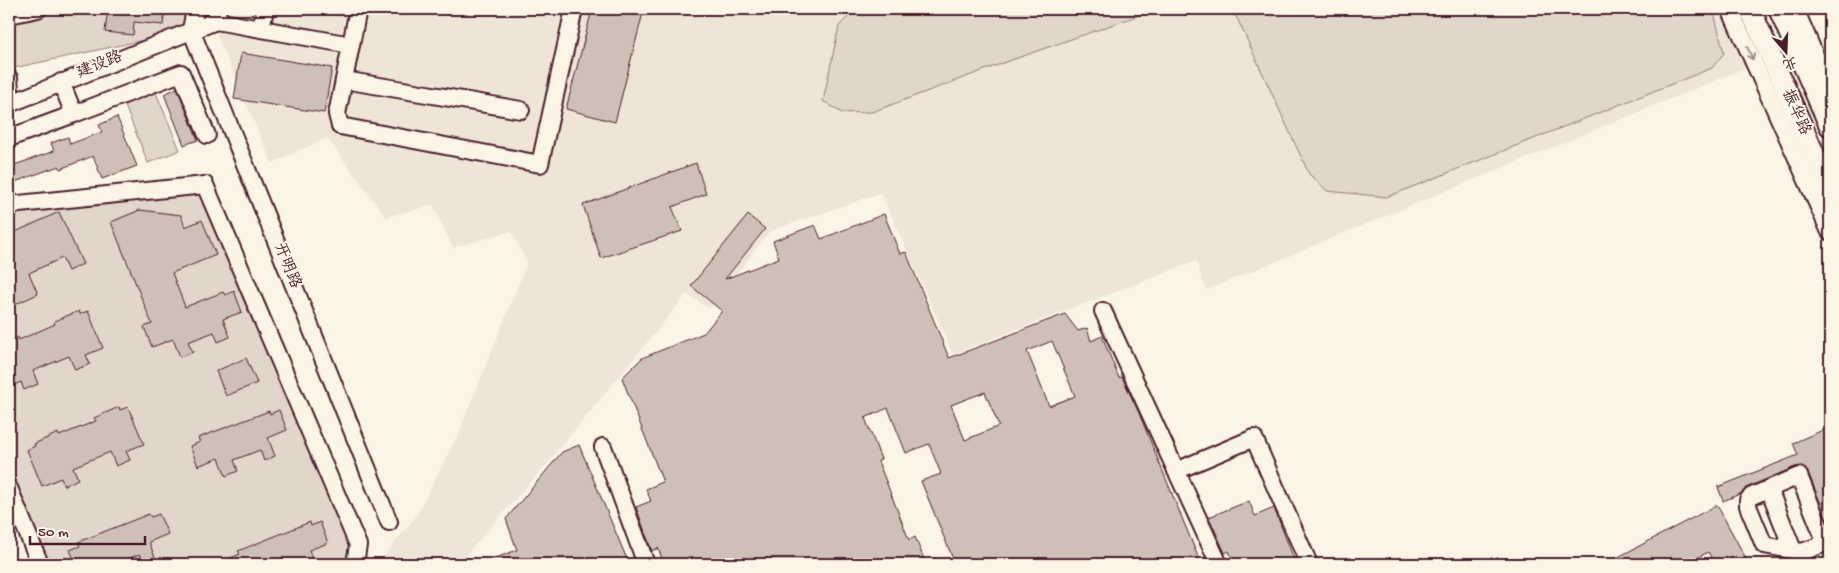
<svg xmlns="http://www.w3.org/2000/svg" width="1839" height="573" font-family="'Gochi Hand','LXGW WenKai TC',sans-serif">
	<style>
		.built { fill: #eee5d7 }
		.green { fill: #e2d5ca; stroke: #967a7a }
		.building { fill: #cfc0b7; stroke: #4a1f2b; fill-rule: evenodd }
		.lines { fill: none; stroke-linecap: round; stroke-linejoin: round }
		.minor-casing { stroke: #4a1f2b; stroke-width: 20 }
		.major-casing { stroke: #4a1f2b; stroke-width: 24 }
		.minor { stroke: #fcf5e5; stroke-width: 16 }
		.major { stroke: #fcf5e5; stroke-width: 20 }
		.oneway { stroke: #a38a88 }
		.labels { text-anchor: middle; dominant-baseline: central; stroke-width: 4; stroke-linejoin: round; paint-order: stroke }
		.street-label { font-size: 16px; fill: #4a1f2b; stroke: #fcf5e5 }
	</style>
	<rect width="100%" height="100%" fill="#fcf5e5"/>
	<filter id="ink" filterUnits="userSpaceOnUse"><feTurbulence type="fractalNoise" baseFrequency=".02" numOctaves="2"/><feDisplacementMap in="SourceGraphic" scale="10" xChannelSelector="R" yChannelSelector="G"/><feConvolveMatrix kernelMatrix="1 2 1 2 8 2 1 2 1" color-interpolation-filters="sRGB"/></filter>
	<g filter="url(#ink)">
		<path class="built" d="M205,9h1518l25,58 -542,223 -10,-29 -243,93 -72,-161 -111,38 -61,78 -22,-15 -140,170 -89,100h-74l-4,-3 36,-45 42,-81 69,-172 -16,-32 -58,17 -20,-43 -47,12 -59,-79 -55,25z"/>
		<g class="green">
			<path d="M9,9h186l-4,21 -182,39z"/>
			<path d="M856,9h301l-151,53 -134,50 -30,1 -19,-12 16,-75z"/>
			<path d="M1227,9h486l11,44 -12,15 -325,129 -60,-6 -18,-17 -72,-156z"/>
			<path d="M154,88l26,62 -32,13 -25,-62z"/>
			<path d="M205,185l153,360 -3,19h-315l-31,-76v-283z"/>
		</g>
		<g class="building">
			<path d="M108,9h57l-2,16 -29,-3 -1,13 -28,-3z"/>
			<path d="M628,9h16l-29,113 -49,-13 26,-99 35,3z"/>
			<path d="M241,53l91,15 -8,45 -90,-14z"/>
			<path d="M177,88l21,52 -14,5 -20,-51z"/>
			<path d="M117,117l20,49 -35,13 -9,-23 -33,13 -1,-3 -50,18v-17l45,-16 -3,-8 17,-6 2,7 32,-12 -3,-7z"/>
			<path d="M696,163l10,31 -34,13 10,24 -81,27 -18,-53z"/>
			<path d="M140,210l41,5 4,12 17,-7 14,35 -44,18 13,34 38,-15 2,3 9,-4 8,21 -19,7 7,18 -12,5 -4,-10 -26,10 5,10 -13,5 -7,-18 -21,8 -8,-20 8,-3 -41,-102z"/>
			<path d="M59,212l24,52 -15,7 -6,-13 -33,15 9,21 -29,13v-72z"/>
			<path d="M884,214l16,40 6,-2 43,106 116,-44 13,17 9,-3 4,13 11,-5 17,42 3,-1 16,34 63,153h-246l-34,-83 20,-7 -12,-30 -23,9 -18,-45 -23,10 16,41 -3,2 31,79 6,-3 11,27h-262l-6,-16 -6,3 -16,-44 15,-6 -5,-12 17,-7 -41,-104 20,-20 62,-25 18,-22 -31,-25 57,-71 17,14 -40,50 54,-21 -6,-17 42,-16 6,14zM1052,341l23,55 -26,10 -22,-55zM985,392l14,34 -34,14 -14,-35z"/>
			<path d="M79,311l1,3 8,-3 15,37 -17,7 4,9 -15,6 -6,-14 -36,15 5,13 -14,6 -3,-8 -12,5v-46l9,-4 1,3 36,-16 -1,-3z"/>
			<path d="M246,358l11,25 -31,13 -10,-25z"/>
			<path d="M119,407l1,3 8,-3 16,37 -18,7 4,9 -14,6 -6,-14 -37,15 5,12 -14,7 -3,-8 -19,8 -15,-36 8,-4 -1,-2 24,-11 1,3 37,-15 -2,-3z"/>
			<path d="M279,410l8,20 -19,8 7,18 -11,5 -4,-11 -26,10 4,11 -12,5 -7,-18 -21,8 -8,-20 10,-4 -2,-4 71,-27 1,3z"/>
			<path d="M1830,427v100l-22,-55 -7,-6 -6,1 -47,20 -8,7 -17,7 -5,-14 80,-32 -5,-12z"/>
			<path d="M579,445l50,119h-147v-1l35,-13 -11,-31 56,-67z"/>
			<path d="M1249,501l6,15 19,-8 22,56h-62l-5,-13 -4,2 -16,-36z"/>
			<path d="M1717,505l32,59h-34l-7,-12 -22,12h-81z"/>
			<path d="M149,514l2,3 8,-3 9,20 -19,8 7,18 -12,4 -4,-10 -26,10h-38l-6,-14 10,-4 -2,-4z"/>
			<path d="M310,522l1,4 9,-4 8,21 -19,7 5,14h-97l23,-10 -2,-3z"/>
		</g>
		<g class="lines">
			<g class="minor-casing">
				<g id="minor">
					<path d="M195,9l-4,21 198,492"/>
					<path d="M1730,9l100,223"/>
					<path d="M1795,9l35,81"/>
					<path d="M9,15l29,-6"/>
					<path d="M216,21l135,24 7,-36"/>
					<path d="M261,29l4,-20"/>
					<path d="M351,45l-7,35 177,30"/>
					<path d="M9,78l2,25"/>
					<path d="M344,80l-7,34 3,12 200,38 34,-155"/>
					<path d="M61,82l13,32 107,-41 26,62"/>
					<path d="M9,104l207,-83 2,-12"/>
					<path d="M9,138l65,-24"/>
					<path d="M9,205l196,-20 153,360 -3,19"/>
					<path d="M1103,311l116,253"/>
					<path d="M603,447l43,117"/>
					<path d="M1176,471l78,-33 55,126"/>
					<path d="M1799,476l27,67 -24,9 -38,-7 -16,-39v-6l4,-4z"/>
					<path d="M9,488l31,76"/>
					<path d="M1769,489l24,61"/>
				</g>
			</g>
			<g class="major-casing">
				<g id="major">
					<path d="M1750,9l80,181"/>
					<path d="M1779,9l51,117"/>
				</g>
			</g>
			<use href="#minor" class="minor"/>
			<use href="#major" class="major"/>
		</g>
		<defs><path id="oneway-shaft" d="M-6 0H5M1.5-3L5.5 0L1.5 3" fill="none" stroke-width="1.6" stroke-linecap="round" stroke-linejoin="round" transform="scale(1.25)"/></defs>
		<use class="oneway" href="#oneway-shaft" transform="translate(1750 53) rotate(66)"/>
	</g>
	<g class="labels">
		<g class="street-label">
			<text transform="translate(100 66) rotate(-22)">建设路</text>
			<text transform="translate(1795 113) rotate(66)">振华路</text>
			<text transform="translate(286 266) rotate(68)">开明路</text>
		</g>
	</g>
	<rect width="1839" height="573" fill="none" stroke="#fcf5e5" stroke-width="30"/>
	<rect x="15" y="15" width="1809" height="543" fill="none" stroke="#4a1f2b" stroke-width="2" filter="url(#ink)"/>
	<g transform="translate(1786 52) rotate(161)" stroke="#fcf5e5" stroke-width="4" paint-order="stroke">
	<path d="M0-4L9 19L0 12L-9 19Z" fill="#4a1f2b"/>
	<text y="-8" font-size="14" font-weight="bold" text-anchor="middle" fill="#4a1f2b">北</text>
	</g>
	<path d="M30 536v8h115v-8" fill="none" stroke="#4a1f2b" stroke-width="2.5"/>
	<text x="38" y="536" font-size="15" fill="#4a1f2b" stroke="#fcf5e5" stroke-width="4" paint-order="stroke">50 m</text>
</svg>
